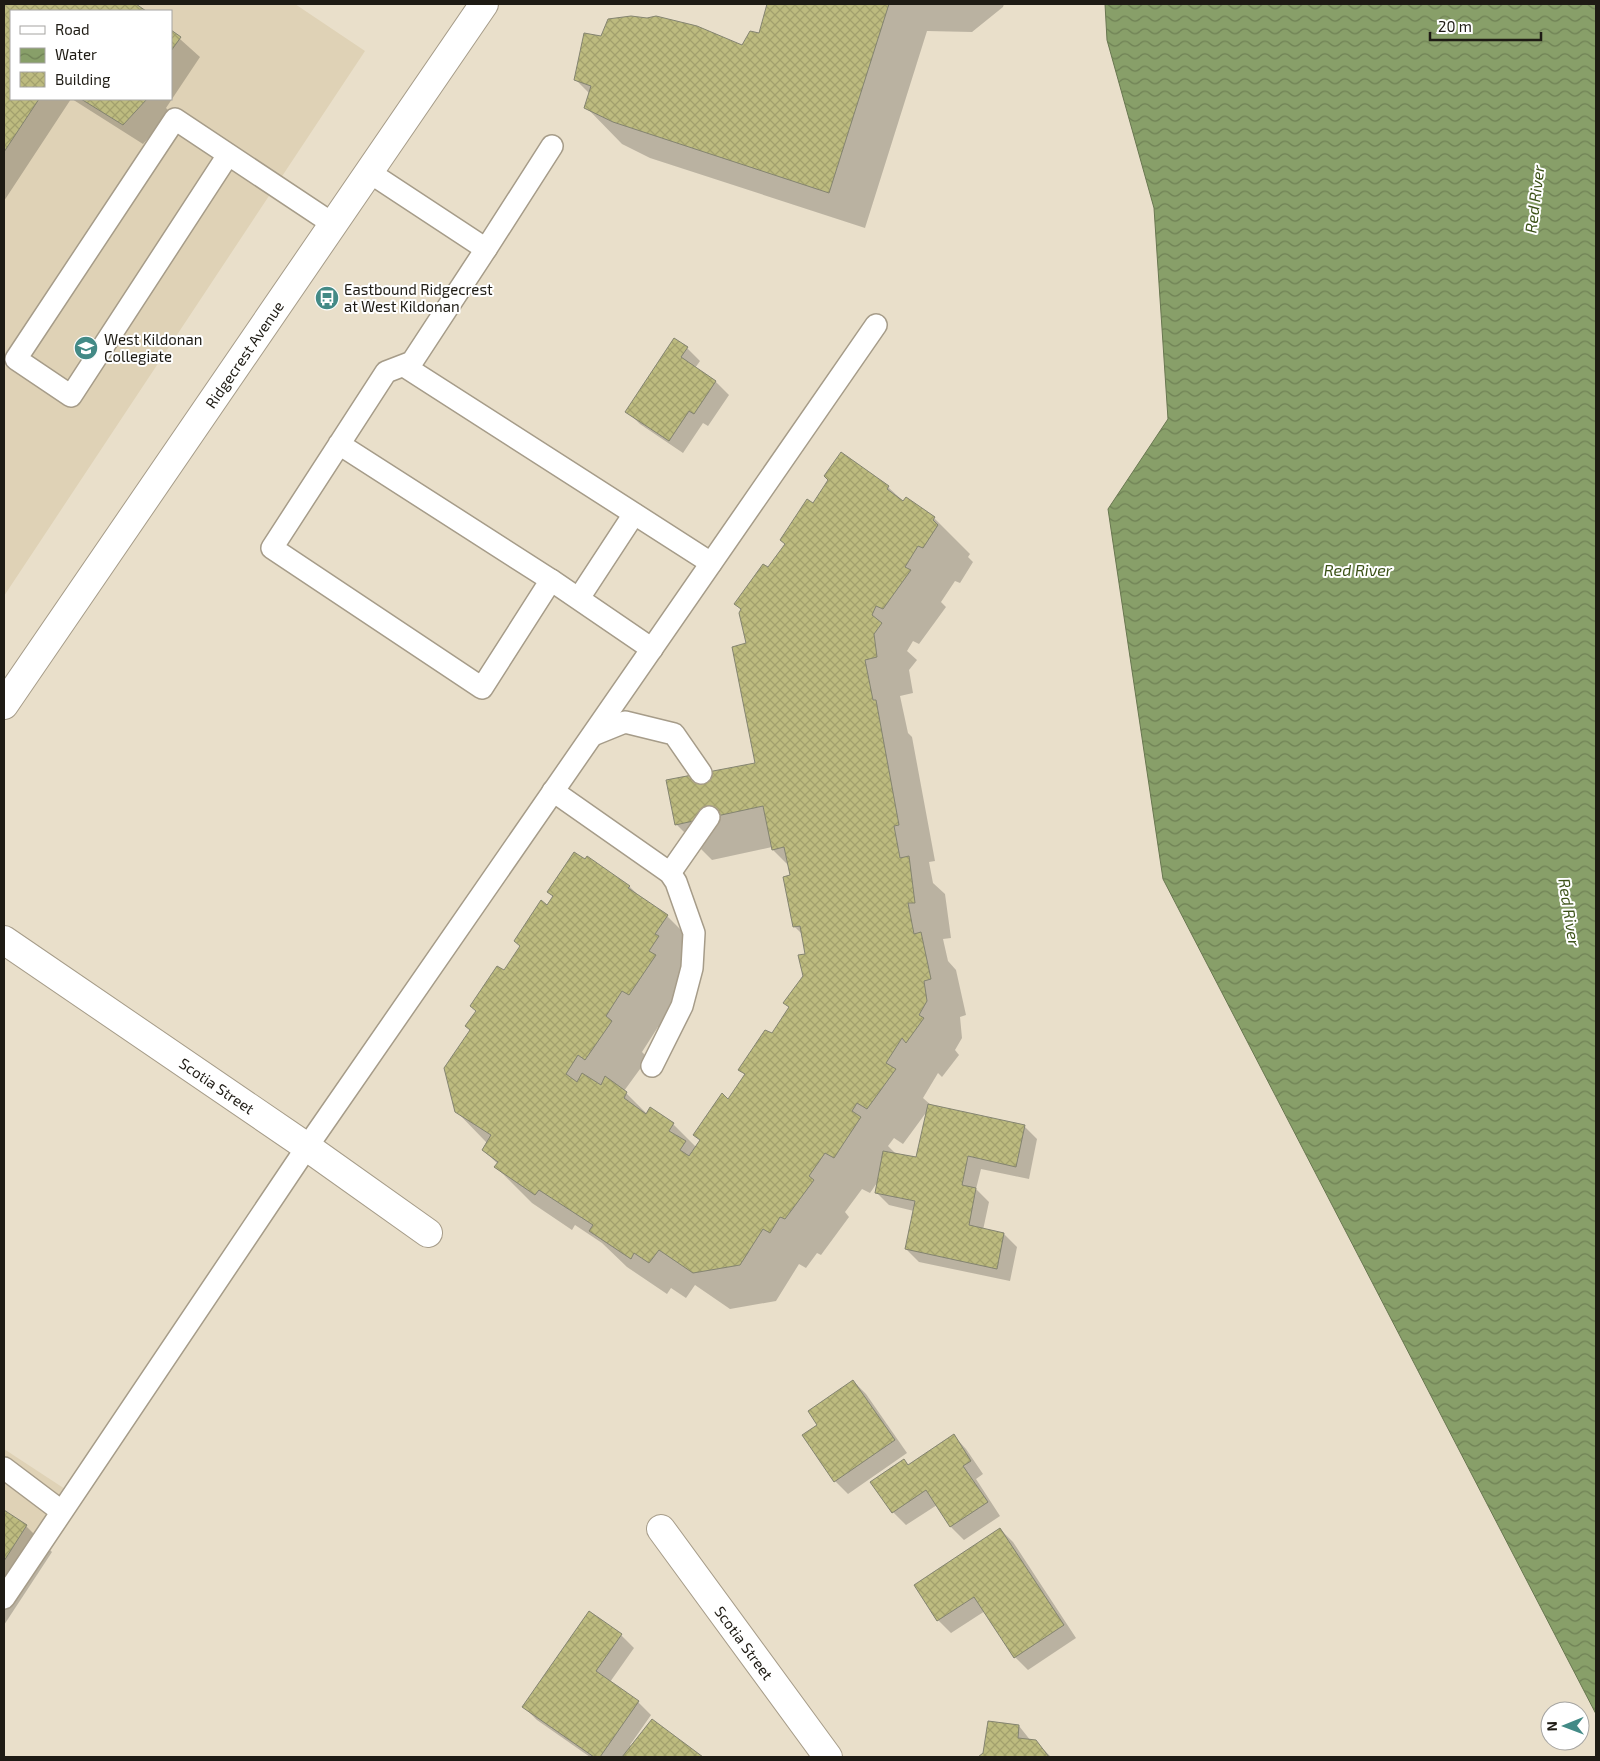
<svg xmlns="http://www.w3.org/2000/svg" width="1600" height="1761" font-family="'Exo 2',sans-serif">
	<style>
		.built { fill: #dfd2b6; fill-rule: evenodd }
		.water { fill: url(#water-waves); stroke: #687750 }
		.shadow { fill: #0003; fill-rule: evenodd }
		.building { fill: url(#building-cross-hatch); stroke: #848470 }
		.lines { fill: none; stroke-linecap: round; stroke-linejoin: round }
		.service-casing { stroke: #a69c89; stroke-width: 24 }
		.minor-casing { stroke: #a69c89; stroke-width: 30 }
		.tertiary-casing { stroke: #a69c89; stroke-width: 30 }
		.service { stroke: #fff; stroke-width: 21 }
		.minor { stroke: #fff; stroke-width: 28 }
		.tertiary { stroke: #fff; stroke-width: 28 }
		.labels { text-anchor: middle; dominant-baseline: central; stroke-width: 4; stroke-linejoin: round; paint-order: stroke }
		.poi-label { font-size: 15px; fill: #1e1b14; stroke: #fff; text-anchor: start }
		.street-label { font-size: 15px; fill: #1e1b14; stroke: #fff }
		.water-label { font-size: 16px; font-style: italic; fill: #3d5319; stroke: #fff }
	</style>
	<defs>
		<pattern id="water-waves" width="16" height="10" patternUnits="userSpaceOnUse" patternTransform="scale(1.25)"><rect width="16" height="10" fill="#889f69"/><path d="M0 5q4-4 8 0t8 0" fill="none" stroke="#6f8155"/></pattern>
		<pattern id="building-cross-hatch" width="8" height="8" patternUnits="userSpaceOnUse" patternTransform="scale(1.25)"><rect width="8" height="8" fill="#bdbb7f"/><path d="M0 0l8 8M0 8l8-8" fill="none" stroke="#a2a06d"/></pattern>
	</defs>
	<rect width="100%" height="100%" fill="#e9dfca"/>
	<g class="built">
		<path d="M4,4h291l70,47 -361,545zM11,11h160v88h-160z"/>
		<path d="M4,1449l61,40 -61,89z"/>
	</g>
	<path class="water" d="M1105,4h491v1710l-433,-835 -55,-370 60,-90 -14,-211 -47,-168z"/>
	<g class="shadow">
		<path d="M4,4h130l10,7h-133v88h60l-67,102z"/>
		<path d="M769,4h235l-1,3 -31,25 -45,-1 -62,197 -215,-70 -28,-14 -36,-37 4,-13 -14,-14 26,-43 141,9 17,-12z"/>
		<path d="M171,31l29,26 -34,51 5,5 -28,31 -71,-45h99z"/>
		<path d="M687,348l13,13 -5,7 21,14 13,13 -21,31 -5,-3 -20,30 -43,-29 -13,-13z"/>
		<path d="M888,487l16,15 30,16 36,36 -2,3 5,5 -13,21 -5,-2 -14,21 5,5 -27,37 -6,-3 -6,10 10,9 -8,10 4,23 -13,3 8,37 4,4 23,124 -6,1 4,21 12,11 6,44 -8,1 5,22 8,9 10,45 -6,2 2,21 -7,12 4,5 -17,22 -4,-4 -15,25 9,8 92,20 13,13 -8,40 -48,-10 -5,20 13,13 -6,28 21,4 13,13 -7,34 -91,-19 -13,-13 8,-38 -25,-6 -13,-13 3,-12 -9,13 -8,-4 -17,23 4,5 -28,38 -4,-2 -11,15 -7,-4 -23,37 -46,8 -35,-24 -9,13 -15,-10 -4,6 -40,-27 -25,-24 -27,-18 -3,5 -40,-27 -36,-36 2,-3 -15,-14 4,-7 -31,-32 15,-81 33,-58 50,-75 -5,-5 38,-34 43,29 12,12 25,17 36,36 -37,78 -8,-3 -16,25 6,6 -24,33 23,23 26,10 23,23 4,-6 -6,-7 35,-34 16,-25 -5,-5 32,-35 18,-27 -6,-6 20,-26 3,-21 -4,-20 -9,-9 -2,-50 -2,-9 -17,-17 -1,-3 -60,13 -36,-36 81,-60 -10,-120 -5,-33 -6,-7 33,-35 44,-64zM928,1110l-11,49 -20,-4 -9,-9 6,-8 9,6z"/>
		<path d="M853,1381l13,13 41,59 -59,41 -13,-13 -16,-56z"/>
		<path d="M954,1436l12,13 17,25 -7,5 24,37 -36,24 -13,-13 -14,-22 -31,20 -13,-13 16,-46z"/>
		<path d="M4,1511l22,15 26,26 -48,73z"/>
		<path d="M1000,1529l13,13 63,96 -48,32 -13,-13 -30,-46 -34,22 -13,-13z"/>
		<path d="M621,1635l13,13 -24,34 28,20 13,13 -21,30 2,2 20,-27 49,37h-111l-53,-37 -13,-13z"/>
		<path d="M1019,1726l12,15h4l16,16h-71z"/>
	</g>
	<g class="building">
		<path d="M4,4h132l10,7h-135v88h28l-35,53z"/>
		<path d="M767,4h122l-60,189 -216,-71 -29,-14 7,-22 -17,-6 10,-47 17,3 7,-17 23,-3 16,2 9,-2 41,10 45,19 8,-14 9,2z"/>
		<path d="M171,30l10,7 -10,14z"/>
		<path d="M81,99h66l-24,26z"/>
		<path d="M674,338l14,9 -7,10 35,24 -22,33 -5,-3 -20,30 -44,-29z"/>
		<path d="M841,452l48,34 -2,3 16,12 3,-4 29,20 -2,3 5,5 -15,23 -5,-2 -13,21 6,3 -28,39 -7,-3 -4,9 10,8 -8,11 3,23 -12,3 8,40h3l23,125 -5,1 6,32 9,-2 6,47h-7l6,31 7,-2 10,47 -7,2 3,20 -8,14 5,3 -18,25 -4,-5 -16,25 10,6 -29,40 -10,-6 -5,8 9,6 -27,41 -9,-5 -16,23 5,4 -29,39 -5,-2 -10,16 -7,-4 -23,36 -47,8 -34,-23 -10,13 -15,-10 -3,6 -42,-28 4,-6 -54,-35 -4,5 -41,-28 4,-5 -16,-12 9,-15 -36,-23 -11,-44 26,-38 -5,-4 11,-15 -6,-5 27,-40 7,4 16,-24 -6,-5 27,-41 6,5 6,-9 -6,-4 27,-40 11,7 2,-3 43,30 -2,2 40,27 -13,19 4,2 -10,15 7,4 -27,40 -7,-4 -16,25 6,5 -27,39 -7,-5 -12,19 11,8 5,-9 19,12 4,-9 22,16 -3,6 22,16 4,-7 24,16 -5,8 17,10 -6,9 9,6 11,-16 -7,-5 29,-42 6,6 17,-25 -7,-4 27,-40 7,3 17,-26 -6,-4 20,-27 -5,-21 7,-1 -5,-28 -7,1 -10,-50 7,-2 -6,-28 -12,3 -9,-44 -88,19 -9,-45 89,-17 -23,-116 14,-4 -7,-30 2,-4 -7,-5 29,-40 5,3 17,-23 -5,-4 27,-41 6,4 15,-23 -4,-4z"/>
		<path d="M928,1104l97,21 -9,42 -48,-11 -6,29 14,3 -7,37 35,8 -7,36 -92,-20 10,-48 -40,-8 8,-42 33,6z"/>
		<path d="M853,1380l42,60 -61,42 -32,-47 15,-10 -9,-14z"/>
		<path d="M954,1434l17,27 -8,5 25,36 -38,25 -24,-37 -34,23 -22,-31 34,-23 4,6z"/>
		<path d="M4,1510l23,15 -23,36z"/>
		<path d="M1000,1528l64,97 -50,33 -40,-61 -37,24 -23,-36z"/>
		<path d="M589,1611l33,23 -26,37 43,30 -39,56h-6l-72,-50z"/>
		<path d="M652,1719l51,38h-81z"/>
		<path d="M988,1721l31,4 -1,13 18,2 13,17h-71l5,-4z"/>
	</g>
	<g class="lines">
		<g class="service-casing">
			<g id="service">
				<path d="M228,155l-157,241 -55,-37 159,-240 158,105"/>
				<path d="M369,172l117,77 66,-103"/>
				<path d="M404,366l307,197"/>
				<path d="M339,444l212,136 -69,108 -210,-140 114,-176 26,-10 74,-113"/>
				<path d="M551,580l101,69"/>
				<path d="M579,598l55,-84"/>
				<path d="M593,735l32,-13 49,12 27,39"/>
				<path d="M553,791l117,82 6,9 18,51 -2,35 -10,38 -30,60"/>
				<path d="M670,873l39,-56"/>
				<path d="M4,1468l57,43"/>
				<path d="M4,1598l303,-451 569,-822"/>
			</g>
		</g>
		<g class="minor-casing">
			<g id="minor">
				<path id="s1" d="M4,940l303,207 121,86"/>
				<path id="s2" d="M661,1529l167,228"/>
			</g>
		</g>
		<g class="tertiary-casing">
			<g id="tertiary">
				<path id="s3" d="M4,705l480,-701"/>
			</g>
		</g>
		<use href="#service" class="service"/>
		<use href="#minor" class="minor"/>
		<use href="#tertiary" class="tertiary"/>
	</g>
	<defs>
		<g id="bus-disc" transform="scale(1.25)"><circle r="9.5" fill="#438a86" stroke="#fff"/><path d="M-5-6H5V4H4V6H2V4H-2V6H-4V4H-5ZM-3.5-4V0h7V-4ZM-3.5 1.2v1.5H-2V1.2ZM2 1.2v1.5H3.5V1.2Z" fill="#fff"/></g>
		<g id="school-disc" transform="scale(1.25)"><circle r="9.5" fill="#438a86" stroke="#fff"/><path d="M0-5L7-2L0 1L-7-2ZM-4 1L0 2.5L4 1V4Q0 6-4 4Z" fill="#fff"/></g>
	</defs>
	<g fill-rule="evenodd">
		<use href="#bus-disc" x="327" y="298"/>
		<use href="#school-disc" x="86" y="348"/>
	</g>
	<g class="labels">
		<g class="poi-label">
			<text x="344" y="289">Eastbound Ridgecrest<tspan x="344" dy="17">at West Kildonan</tspan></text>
			<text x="104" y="339">West Kildonan<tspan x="104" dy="17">Collegiate</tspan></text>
		</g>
		<g class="street-label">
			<text stroke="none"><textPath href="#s3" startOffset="425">Ridgecrest Avenue</textPath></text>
			<text stroke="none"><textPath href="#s1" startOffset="258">Scotia Street</textPath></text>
			<text stroke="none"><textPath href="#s2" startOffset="141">Scotia Street</textPath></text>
		</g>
		<g class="water-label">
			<text transform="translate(1534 199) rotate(-83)">Red River</text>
			<text x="1358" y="569">Red River</text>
			<text transform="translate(1570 912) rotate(81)">Red River</text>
		</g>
	</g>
	<rect width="1600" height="1761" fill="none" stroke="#1e1b14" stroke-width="10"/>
	<rect x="10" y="10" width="162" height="90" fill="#ffffff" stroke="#a5a4a1"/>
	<rect x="20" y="26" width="25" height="8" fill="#ffffff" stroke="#a5a4a1"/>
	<text x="55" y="35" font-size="15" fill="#1e1b14">Road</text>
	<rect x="20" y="48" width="25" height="15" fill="url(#water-waves)" stroke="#a5a4a1"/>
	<text x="55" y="60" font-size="15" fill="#1e1b14">Water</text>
	<rect x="20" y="72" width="25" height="15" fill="url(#building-cross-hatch)" stroke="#a5a4a1"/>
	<text x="55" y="85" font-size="15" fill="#1e1b14">Building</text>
	<g transform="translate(1565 1726) rotate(269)"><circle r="24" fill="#ffffff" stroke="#a5a4a1"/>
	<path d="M0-4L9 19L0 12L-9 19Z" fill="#438a86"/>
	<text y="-8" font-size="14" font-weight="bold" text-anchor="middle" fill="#1e1b14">N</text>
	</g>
	<path d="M1430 32v8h111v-8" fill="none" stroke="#1e1b14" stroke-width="2.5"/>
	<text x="1438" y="32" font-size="15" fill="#1e1b14" stroke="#ffffff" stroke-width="4" paint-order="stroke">20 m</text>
</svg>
